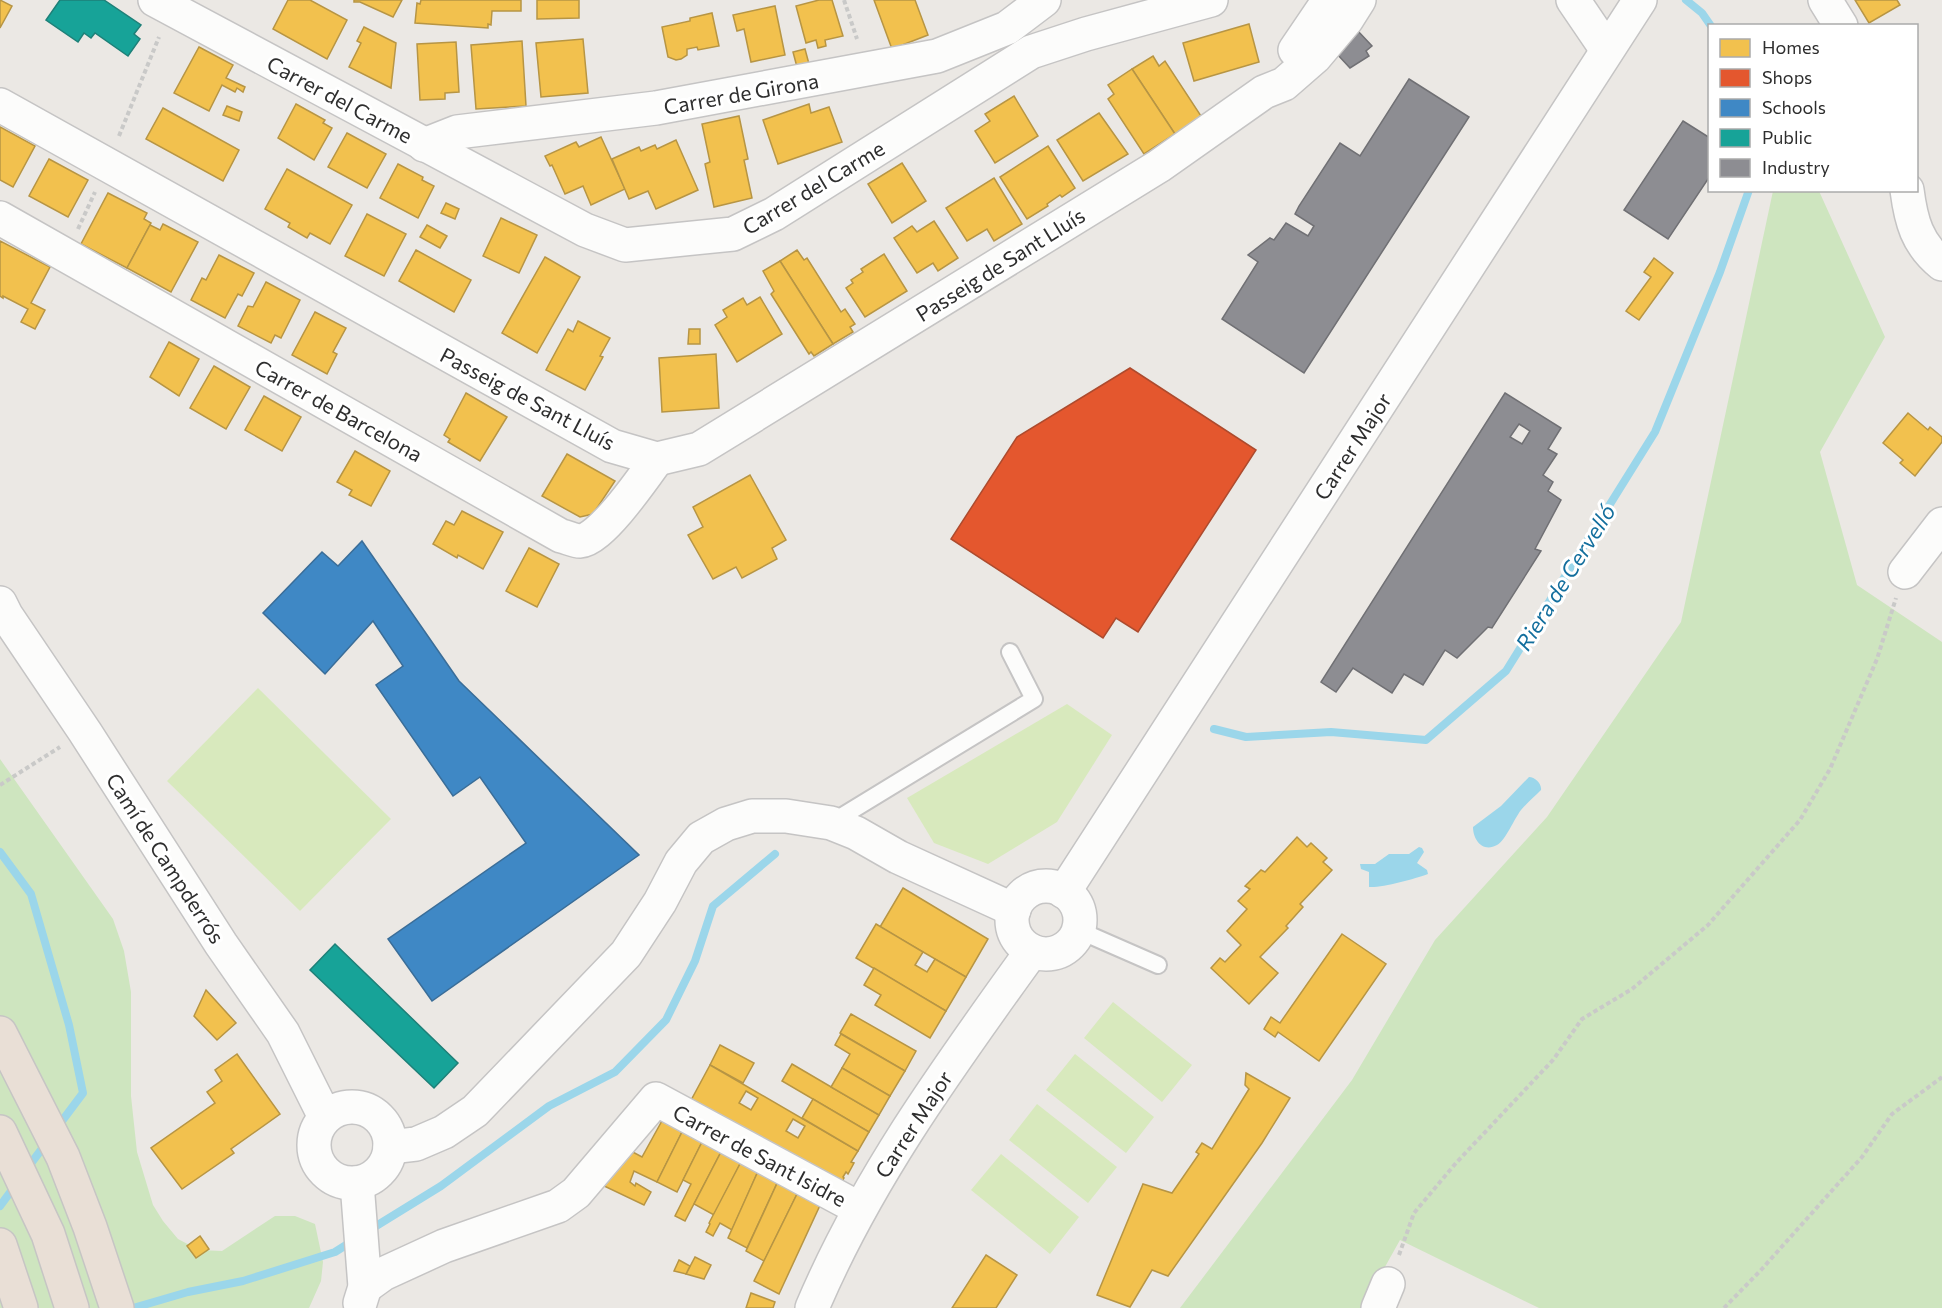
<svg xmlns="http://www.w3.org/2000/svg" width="1942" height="1308" font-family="Commissioner,sans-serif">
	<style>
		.green { fill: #cee5bf }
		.pitch { fill: #d8e9bd }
		.water { fill: #9bd6ea }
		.homes { fill: #f2c14e; stroke: #b79544; stroke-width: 1.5; fill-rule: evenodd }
		.shops { fill: #e4572e; stroke: #ad4b2e; stroke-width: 1.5 }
		.schools { fill: #3f88c5; stroke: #3a6d98; stroke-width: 1.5 }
		.public { fill: #17a398; stroke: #1e8078; stroke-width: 1.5 }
		.industry { fill: #8d8d92; stroke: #707074; stroke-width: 1.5; fill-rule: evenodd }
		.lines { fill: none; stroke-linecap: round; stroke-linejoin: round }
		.stream { stroke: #9bd6ea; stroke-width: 8 }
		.lane-casing { stroke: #c5c4c4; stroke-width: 20 }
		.street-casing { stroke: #c5c4c4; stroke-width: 36 }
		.secondary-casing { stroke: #c5c4c4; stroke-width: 36 }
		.highway-casing { stroke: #c6c5c4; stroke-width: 36 }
		.path { stroke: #c9c9c8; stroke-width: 4; stroke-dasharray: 4.5 3; stroke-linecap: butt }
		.lane { stroke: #fcfcfb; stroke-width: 16 }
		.street { stroke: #fcfcfb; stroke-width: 33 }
		.secondary { stroke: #fcfcfb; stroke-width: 33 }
		.highway { stroke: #e9dfd6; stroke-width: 33 }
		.labels { text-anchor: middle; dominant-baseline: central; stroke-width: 6; stroke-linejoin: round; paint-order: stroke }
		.street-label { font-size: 21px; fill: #2e2e2e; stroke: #fff }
		.water-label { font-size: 22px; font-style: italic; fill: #126e9d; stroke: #fff }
	</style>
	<rect width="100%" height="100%" fill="#ebe8e4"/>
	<g class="green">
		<path d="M1773,191h46l66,146 -65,115 37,133 85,57v666h-403l-139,-68 -38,68h-182l172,-228 83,-140 112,-123 134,-195z"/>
		<path d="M0,759l113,160 11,32 7,41v104l6,56 16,53 10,16 15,18 21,11 23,1 53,-35h20l20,8 8,38 -2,19 -12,27h-309z"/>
	</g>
	<g class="pitch">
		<path d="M258,688l133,131 -91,92 -133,-130z"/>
		<path d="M1067,704l45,31 -55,87 -69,42 -54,-21 -27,-45z"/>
		<path d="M1113,1002l79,63 -30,37 -78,-64z"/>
		<path d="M1075,1054l79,63 -28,36 -80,-63z"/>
		<path d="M1037,1104l80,63 -29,36 -79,-63z"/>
		<path d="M1001,1154l78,63 -29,37 -79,-64z"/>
	</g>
	<g class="water">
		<path d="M1529,777c6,0 13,7 12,13 -6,6 -14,13 -20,20 -7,9 -15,30 -24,35 -14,8 -24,-5 -24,-18l28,-21z"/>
		<path d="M1419,847l3,1 2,4 -7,11 10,7 1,4c-14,5 -46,14 -59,13v-15l-8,-3 -1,-5h15l14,-10h20z"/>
	</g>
	<g class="homes">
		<path d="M0,0l12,6 -12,22z"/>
		<path d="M288,0h22l37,20 -20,39 -54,-30z"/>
		<path d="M354,0h48l-9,17 -33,-15h-6z"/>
		<path d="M421,0h100v11h-29l-1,14 -3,-1v4l-73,-5 2,-20 3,1z"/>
		<path d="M537,0h42v18l-42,1z"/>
		<path d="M819,0h13l11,36 -18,4 1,6 -8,2 -2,-8 -10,3 -10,-37z"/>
		<path d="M874,0h41l13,35 -36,14z"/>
		<path d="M1855,0h42l3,5 -31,18z"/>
		<path d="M775,6l10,49 -34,7 -7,-33 -7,2 -4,-16z"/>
		<path d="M712,13l7,33 -21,4 -1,-3 -10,2v6l-6,4 -5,1 -8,-3 -6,-30 28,-6v-3z"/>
		<path d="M1249,24l10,38 -65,19 -11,-38z"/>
		<path d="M364,27l32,16 -5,45 -42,-21 12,-24 -4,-2z"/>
		<path d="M583,39l5,54 -47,4 -5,-54z"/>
		<path d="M522,41l4,65 -50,3 -5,-64z"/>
		<path d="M456,42l3,50 -14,1v6l-25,1 -3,-56z"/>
		<path d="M199,47l34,18 -7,13 19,9 -2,5 -6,-4 -2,4 -13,-7 -13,26 -35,-18z"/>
		<path d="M805,49l4,15 -12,3 -4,-15z"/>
		<path d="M1153,56l6,10 6,-5 36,55 -26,18 -43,-65z"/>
		<path d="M1132,69l43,65 -31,20 -36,-55 6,-5 -6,-9z"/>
		<path d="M1014,96l24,40 -43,27 -20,-32 15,-10 -5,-7z"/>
		<path d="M296,104l29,16 -2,3 9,5 -18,32 -36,-22z"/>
		<path d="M809,104l2,9 18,-6 13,35 -64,22 -15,-44z"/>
		<path d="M227,106l15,6 -3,9 -16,-6z"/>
		<path d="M163,108l76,42 -16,31 -77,-42z"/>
		<path d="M1099,113l29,41 -45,27 -26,-41z"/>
		<path d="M739,116l9,43 -4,1 8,38 -38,9 -9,-43 5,-2 -8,-38z"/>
		<path d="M0,127l35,19 -22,41 -13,-7z"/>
		<path d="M347,133l39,21 -19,34 -39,-21z"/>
		<path d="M601,137l24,52 -34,16 -8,-19 -18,8 -13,-29 -2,1 -5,-10 31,-14 3,5z"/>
		<path d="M676,140l22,50 -42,19 -8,-18 -19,8 -17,-40 27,-12 2,4 14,-6 2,4z"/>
		<path d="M1048,146l27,42 -13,9 -2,-2 -13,9 1,2 -21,13 -27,-42z"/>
		<path d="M49,159l39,21 -20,37 -39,-21z"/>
		<path d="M902,163l24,38 -34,22 -24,-39z"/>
		<path d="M398,164l25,13 -1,3 12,6 -16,32 -38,-20z"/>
		<path d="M287,169l65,36 -22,39 -20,-11 -3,5 -19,-11 2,-4 -25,-14z"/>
		<path d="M994,178l28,46 -28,17 -7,-12 -20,12 -21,-33z"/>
		<path d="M108,193l39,20 -3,6 7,4 -24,45 -46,-24z"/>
		<path d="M446,203l13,6 -4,10 -14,-6z"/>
		<path d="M367,214l39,20 -22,42 -39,-20z"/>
		<path d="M501,218l36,17 -18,38 -36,-17z"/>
		<path d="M934,221l24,37 -20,13 -5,-8 -16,10 -23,-35 18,-12 5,6z"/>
		<path d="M163,224l35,18 -27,50 -44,-24 23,-43 10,5z"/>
		<path d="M427,225l20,11 -7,12 -20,-11z"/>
		<path d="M0,241l50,26 -19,36 14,7 -10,19 -14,-7 7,-13 -25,-13v2l-3,-2z"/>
		<path d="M416,250l55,30 -17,32 -55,-31z"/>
		<path d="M797,250l7,10 3,-2 34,54 4,-3 10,15 -5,3 3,5 -20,12 -53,-83z"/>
		<path d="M884,254l23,37 -42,26 -19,-29 7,-5 -2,-3 12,-8 -2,-3z"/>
		<path d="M219,255l35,18 -12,23 -4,-2 -13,24 -34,-18 11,-22 4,2z"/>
		<path d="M545,257l35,20 -43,76 -35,-20z"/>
		<path d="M1654,258l19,15 -34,47 -13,-9 25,-34 -7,-5z"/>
		<path d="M780,261l53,83 -19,12 -3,-4 -2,2 -38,-60 3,-3 -11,-20z"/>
		<path d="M266,282l34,18 -19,38 -6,-3 -4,8 -33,-17 10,-20 5,1z"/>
		<path d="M760,297l22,37 -45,28 -22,-37 12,-8 -4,-7 20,-12 4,7z"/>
		<path d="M315,312l31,16 -13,24 4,2 -10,20 -35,-19z"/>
		<path d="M578,321l32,17 -10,18 3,1 -18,33 -39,-20 22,-41 5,3z"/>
		<path d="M689,329h11v15h-12z"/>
		<path d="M169,342l30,17 -20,37 -29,-19z"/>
		<path d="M716,354l3,54 -57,4 -3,-54z"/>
		<path d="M214,366l36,21 -24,42 -36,-21z"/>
		<path d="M466,393l41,24 -27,44 -32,-19 2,-3 -6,-4z"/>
		<path d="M264,396l37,21 -19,34 -37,-21z"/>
		<path d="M1908,413l20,17 2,-3 12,10v5l-27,34 -15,-13 3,-3 -20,-17z"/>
		<path d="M355,451l35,20 -19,35 -22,-11 3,-5 -15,-8z"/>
		<path d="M567,454l48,27 -22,33 -13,3 -38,-21z"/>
		<path d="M750,475l36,65 -14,8 5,11 -35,19 -6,-11 -23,12 -25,-44 15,-8 -10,-20z"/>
		<path d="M462,511l41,21 -20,37 -25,-14 -1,3 -24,-14 13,-23 8,4z"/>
		<path d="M529,548l30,16 -22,43 -31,-16z"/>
		<path d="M1297,837l10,10 4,-4 16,15 -4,4 9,8 -32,34 3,3 -17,19 2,2 -28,29 18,16 -29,31 -38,-36 9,-10 5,4 16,-17 -14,-14 20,-22 -9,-8 12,-12 -5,-3 16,-16 4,2z"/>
		<path d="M903,888l85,51 -22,38 -86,-50z"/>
		<path d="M876,924l47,28 -8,13 12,7 8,-13 31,18 -20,34 -90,-53z"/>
		<path d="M1342,934l44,30 -67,97 -41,-29 -3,5 -11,-8 7,-12 9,6z"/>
		<path d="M874,968l72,43 -16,27 -55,-33 6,-10 -17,-10z"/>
		<path d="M206,990l30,33 -19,17 -23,-24z"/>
		<path d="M851,1014l65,37 -11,20 -65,-38z"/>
		<path d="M841,1034l64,37 -15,25 -48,-28 8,-14 -15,-9z"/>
		<path d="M720,1045l34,18 -11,20 -33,-18z"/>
		<path d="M237,1054l43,60 -49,35 3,4 -52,36 -31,-41 64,-45 -8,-11 15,-11 -7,-11z"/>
		<path d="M792,1064l87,51 -10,17 -87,-51z"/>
		<path d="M710,1065l148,86 -7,11 3,1 -6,11 -2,-2 -3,5 1,1 -7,13 -148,-87zM746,1091l12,7 -7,12 -12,-7zM793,1119l12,7 -7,12 -12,-7z"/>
		<path d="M842,1068l48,28 -11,19 -48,-28z"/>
		<path d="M1246,1073l44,25 -28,45 -94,133 -16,-6 -22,37 -33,-12 46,-111 29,9 27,-39 -3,-2 6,-9 10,6 37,-60 -4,-4z"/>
		<path d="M813,1099l56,33 -11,19 -56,-33z"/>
		<path d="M663,1119l20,11 -26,52 -23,-11 -4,11 5,4 1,-3 15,9 -7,13 -42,-20 27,-35 13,7z"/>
		<path d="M683,1130l20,10 -26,52 -20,-10z"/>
		<path d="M703,1140l19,10 -37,71 -10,-5 16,-32 -8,-4z"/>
		<path d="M722,1150l20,10 -28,55 -20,-11z"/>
		<path d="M742,1160l17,9 -27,61 -12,-7 -7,13 -7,-4 4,-8 -1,-1z"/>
		<path d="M759,1169l20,10 -32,69 -19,-10z"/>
		<path d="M779,1179l20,11 -35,71 -18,-10z"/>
		<path d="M799,1190l23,11 -43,93 -25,-13z"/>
		<path d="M200,1236l9,13 -13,9 -9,-12z"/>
		<path d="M986,1255l31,20 -21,33h-44z"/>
		<path d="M695,1257l16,8 -7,14 -18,-5z"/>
		<path d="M679,1260l11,6 -4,8 -12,-3z"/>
		<path d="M751,1293l24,9 -2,6h-27z"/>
	</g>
	<path class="shops" d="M1130,368l126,82 -118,182 -22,-14 -13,20 -152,-99 66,-102z"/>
	<path class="schools" d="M362,541l97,140 180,174 -207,146 -44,-62 138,-96 -46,-66 -27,19 -77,-111 27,-19 -30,-45 -48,53 -62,-61 59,-61 16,14z"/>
	<g class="public">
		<path d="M60,0h44l37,25 -7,9 6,5 -12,17 -33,-23 -4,5 -7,-5 -6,9 -32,-22z"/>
		<path d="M335,944l123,119 -24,25 -124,-118z"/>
	</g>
	<g class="industry">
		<path d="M1357,30l15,16 -6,5 3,5 -19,12 -13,-14z"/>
		<path d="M1409,79l60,38 -165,256 -82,-54 36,-57 -10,-7 22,-17 4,2 12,-17 22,13 6,-10 -19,-12 4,-8 41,-63 20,13z"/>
		<path d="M1683,121l27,17v38l-42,63 -44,-29z"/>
		<path d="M1505,393l56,35 -13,21 9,5 -14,21 10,7 -5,9 13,9 -26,49 6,2 -49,77 -4,-1 -31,31 -12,-8 -22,35 -19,-11 -12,19 -39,-25 -17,24 -15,-10zM1519,424l11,7 -8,13 -12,-7z"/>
	</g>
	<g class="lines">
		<g class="stream">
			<path d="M1686,0l16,13 9,13"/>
			<path d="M1214,729l32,8 85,-5 95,8 80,-69 149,-239 65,-160 29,-82"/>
			<path d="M0,852l31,42 38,131 14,68 -27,36"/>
			<path d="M26,1170l21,-28"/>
			<path d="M0,1206l17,-23"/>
			<path d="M368,1231l73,-45 108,-80 66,-34 51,-52 29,-59 18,-55 62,-52"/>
			<path d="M133,1308l55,-16 55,-11 92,-29 19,-12"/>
		</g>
		<g class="lane-casing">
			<g id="lane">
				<path d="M831,823l203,-124 -24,-47"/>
				<path d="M1078,930l80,35"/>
			</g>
		</g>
		<g class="street-casing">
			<g id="street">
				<path d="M155,0l430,230 40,15 108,-11 41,-20 257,-162 55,-18 125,-34"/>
				<path d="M1573,0l34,50"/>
				<path d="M1825,0l16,26"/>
				<path d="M1295,50l34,-50"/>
				<path d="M0,105l612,341 45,13 42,-10 460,-283 105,-74 20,-8 31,-27 32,-38 12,-19"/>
				<path d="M424,145l33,-13 199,-24 281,-52 70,-28 37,-28"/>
				<path d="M1907,190c4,31 10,54 35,74"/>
				<path d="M0,218l561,318c6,1 13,5 19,5 21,-1 64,-64 77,-82"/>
				<path d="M1905,572l37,-48"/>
				<path d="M0,603l6,12 79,117 136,212 62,89 42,84"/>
				<circle cx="352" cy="1145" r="38"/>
				<path d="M390,1147l26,-3 28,-12 31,-21 151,-157 34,-52 21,-40 20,-24 25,-14 26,-8h34l45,7 25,10 42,24 116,53"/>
				<path d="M357,1183l8,104 -5,16"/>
				<path d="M365,1287l18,-13 61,-28 114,-40 18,-13 80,-94 204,110"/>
				<path d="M1378,1308l10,-24"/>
			</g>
		</g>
		<g class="secondary-casing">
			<g id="secondary">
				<circle cx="1046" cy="920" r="34"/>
				<path d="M1064,892l576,-892"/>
				<path d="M812,1308c55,-130 138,-243 220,-357"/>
			</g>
		</g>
		<g class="highway-casing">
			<g id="highway">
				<path d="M0,1033l63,124 27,70 27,81"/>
				<path d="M0,1132l48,102 24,74"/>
				<path d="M0,1245l21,63"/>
			</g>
		</g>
		<g class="path">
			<path d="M844,0l13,39"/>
			<path d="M119,136l40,-99"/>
			<path d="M78,229l17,-37"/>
			<path d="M0,785l60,-38"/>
			<path d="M1399,1255l15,-42 42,-50 97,-103 29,-41 50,-30 76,-64 92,-105 30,-51 47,-110 19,-61"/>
			<path d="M1724,1308l37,-38 101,-113 30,-43 49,-36 1,-2"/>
		</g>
		<use href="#lane" class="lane"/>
		<use href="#street" class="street"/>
		<use href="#secondary" class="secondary"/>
		<use href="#highway" class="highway"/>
	</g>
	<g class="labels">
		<g class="street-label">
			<text transform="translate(741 93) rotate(-10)">Carrer de Girona</text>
			<text transform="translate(340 99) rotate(28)">Carrer del Carme</text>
			<text transform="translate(813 187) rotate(-31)">Carrer del Carme</text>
			<text transform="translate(1000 264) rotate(-32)">Passeig de Sant Lluís</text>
			<text transform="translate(528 398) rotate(28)">Passeig de Sant Lluís</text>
			<text transform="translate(339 410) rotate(29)">Carrer de Barcelona</text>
			<text transform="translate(1352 446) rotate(-57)">Carrer Major</text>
			<text transform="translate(166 858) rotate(57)">Camí de Campderrós</text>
			<text transform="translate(913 1124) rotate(-57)">Carrer Major</text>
			<text transform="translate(760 1155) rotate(28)">Carrer de Sant Isidre</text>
		</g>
		<g class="water-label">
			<text transform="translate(1565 577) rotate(-58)">Riera de Cervelló</text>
		</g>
	</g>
	<rect x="1708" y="24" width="210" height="168" fill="#ffffff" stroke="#ababab" stroke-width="1.5"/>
	<rect x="1720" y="39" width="30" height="18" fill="#f2c14e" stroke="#ababab" stroke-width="1.5"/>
	<text x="1762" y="54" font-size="18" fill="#2e2e2e">Homes</text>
	<rect x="1720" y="69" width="30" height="18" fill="#e4572e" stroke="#ababab" stroke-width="1.5"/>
	<text x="1762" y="84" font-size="18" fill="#2e2e2e">Shops</text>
	<rect x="1720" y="99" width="30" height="18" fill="#3f88c5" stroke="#ababab" stroke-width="1.5"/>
	<text x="1762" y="114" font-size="18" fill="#2e2e2e">Schools</text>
	<rect x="1720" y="129" width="30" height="18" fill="#17a398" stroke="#ababab" stroke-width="1.5"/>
	<text x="1762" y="144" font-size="18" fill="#2e2e2e">Public</text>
	<rect x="1720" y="159" width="30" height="18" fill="#8d8d92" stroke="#ababab" stroke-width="1.5"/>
	<text x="1762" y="174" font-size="18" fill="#2e2e2e">Industry</text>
</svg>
